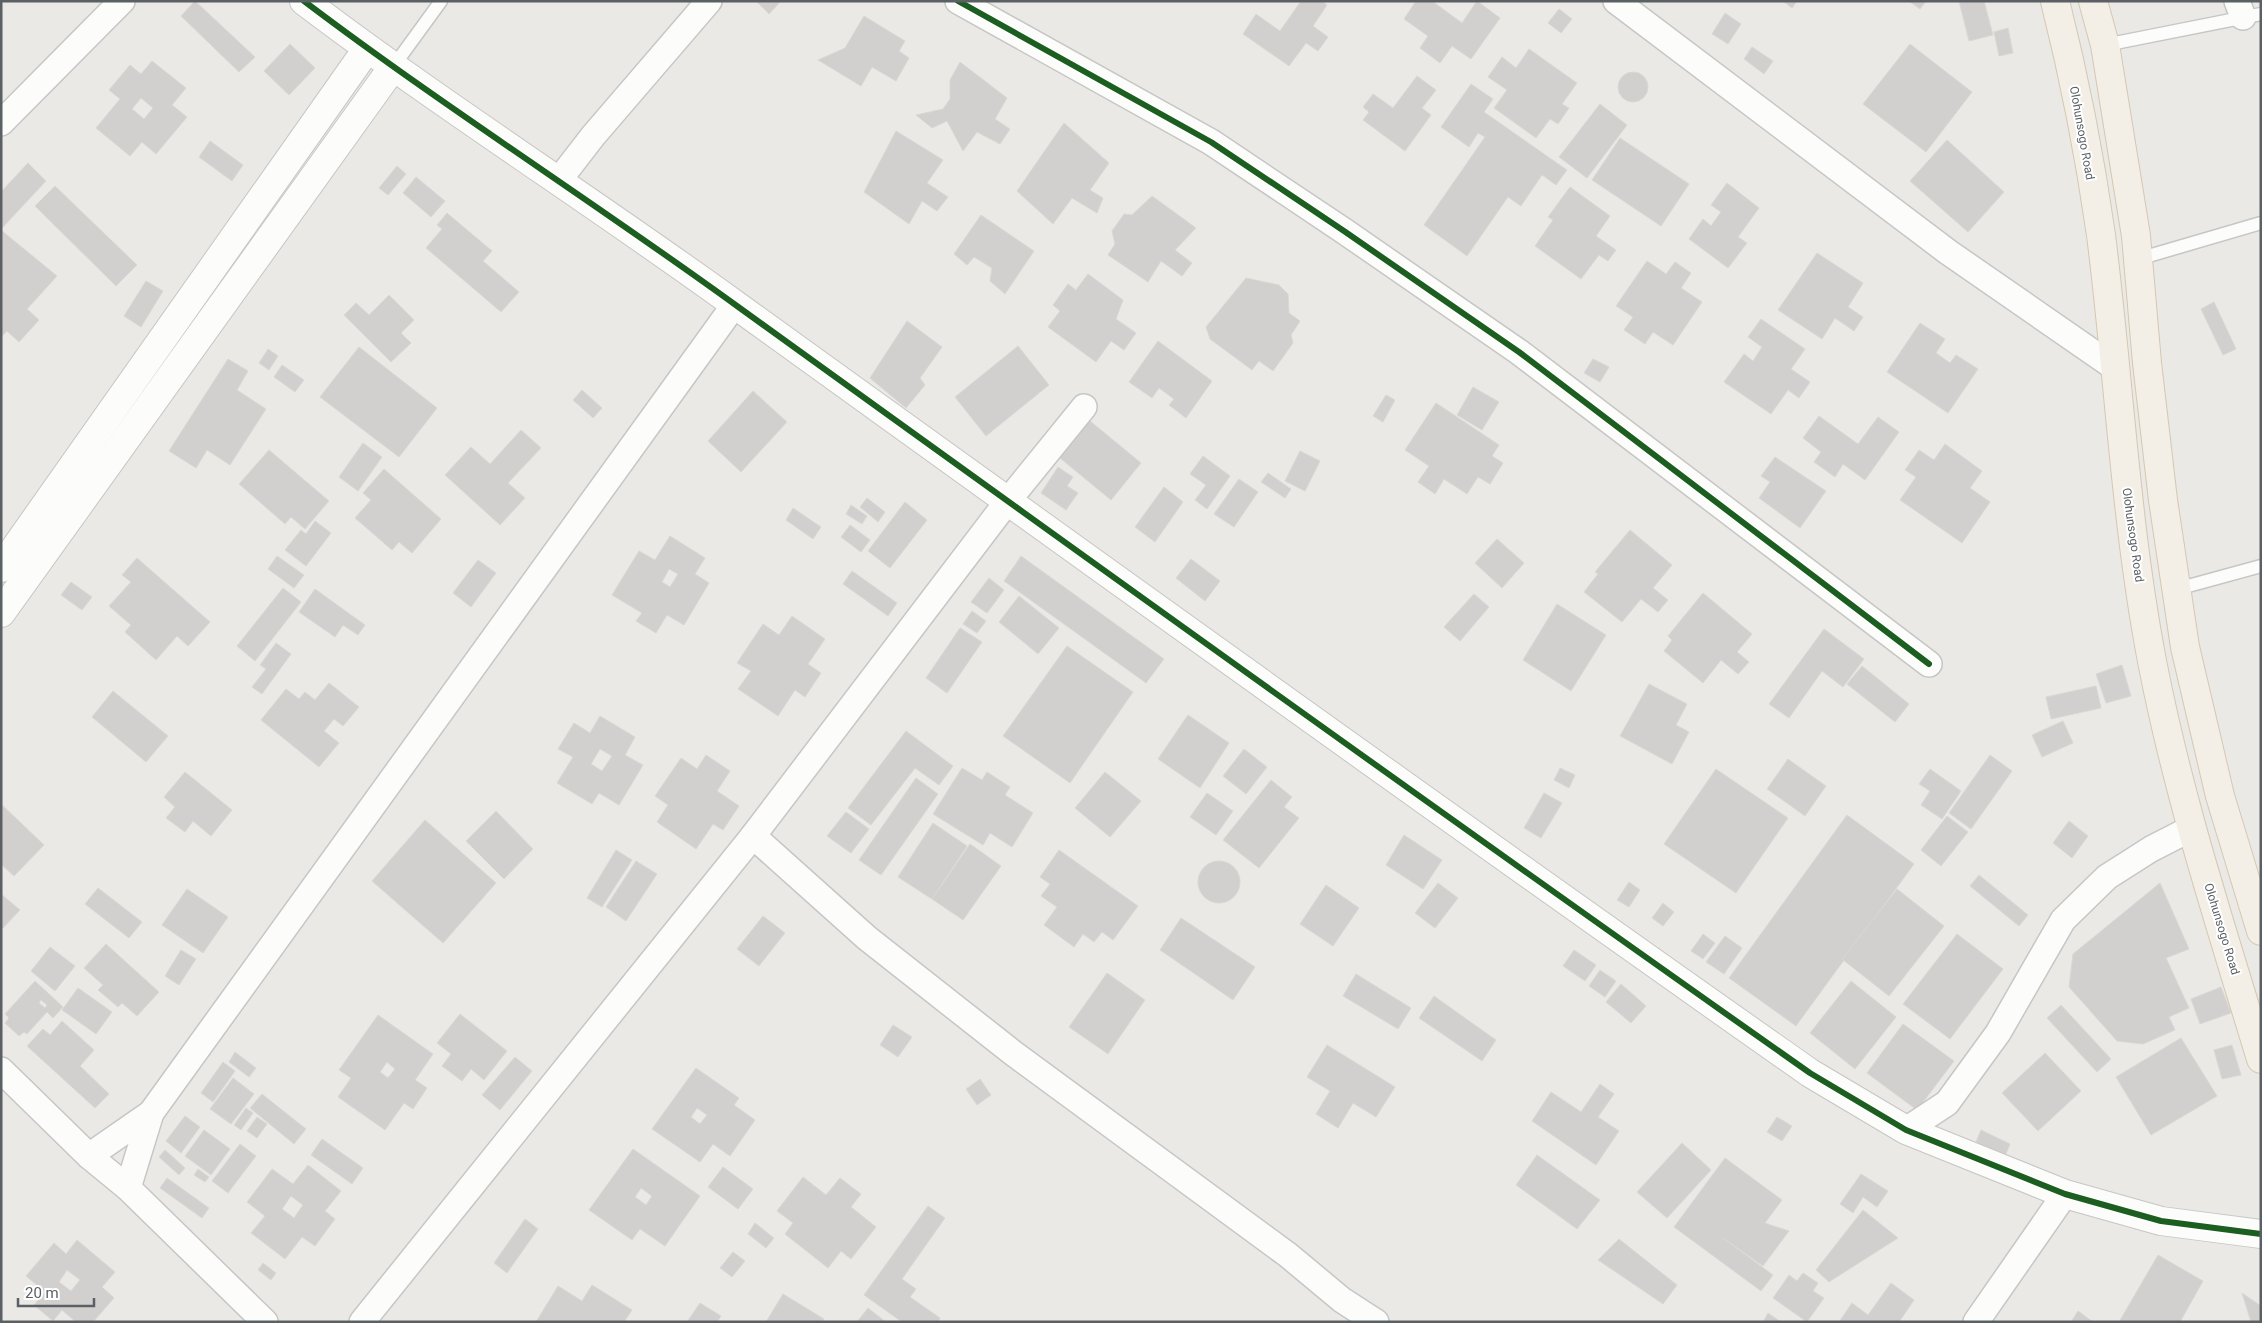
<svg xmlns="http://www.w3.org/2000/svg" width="2262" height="1323" font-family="Roboto,sans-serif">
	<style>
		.building { fill: #d2d0ce; stroke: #dad8d4; fill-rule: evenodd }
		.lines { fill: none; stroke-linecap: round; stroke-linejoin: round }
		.service-casing { stroke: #c6c6c6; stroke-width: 15 }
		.minor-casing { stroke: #c6c6c6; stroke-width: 28 }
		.tertiary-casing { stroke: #c6c6c6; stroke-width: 30 }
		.primary-casing { stroke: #d5c7b1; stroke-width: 30 }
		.service { stroke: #fcfcfb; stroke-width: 12 }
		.minor { stroke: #fcfcfb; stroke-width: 25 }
		.tertiary { stroke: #fcfcfb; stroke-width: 28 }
		.primary { stroke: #f3efe7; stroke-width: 28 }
		.cycleway-casing { stroke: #fff; stroke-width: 9 }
		.cycleway { stroke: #1b5e20; stroke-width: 6 }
		.labels { text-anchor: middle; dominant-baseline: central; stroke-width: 4; stroke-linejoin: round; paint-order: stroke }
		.street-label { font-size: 12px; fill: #5a6064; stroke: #fff }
	</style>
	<rect width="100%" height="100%" fill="#ebe9e5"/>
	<g class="building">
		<path d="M195,1l60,56 -16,15 -58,-56z"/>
		<path d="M756,1h25l-12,13z"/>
		<path d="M1301,1h21l5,4 -14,21 15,11 -10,14 -12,-8 -17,23 -46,-32 13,-20 24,17z"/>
		<path d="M1416,1h16l30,22 15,-22 23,17 -29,41 -19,-13 -12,17 -20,-15 8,-12 -24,-17z"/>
		<path d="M1783,1h14l-5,7z"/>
		<path d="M1909,1h17l-6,8z"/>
		<path d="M1959,1h25l9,34 -24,6z"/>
		<path d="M1559,9l13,10 -11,14 -13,-10z"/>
		<path d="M1725,13l16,11 -13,20 -16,-10z"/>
		<path d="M864,16l41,25 -6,10 10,7 -13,23 -24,-14 -11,19 -43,-26 27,-12z"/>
		<path d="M2008,28l5,25 -14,3 -5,-24z"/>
		<path d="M290,44l25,24 -26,27 -25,-24z"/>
		<path d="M1910,44l62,48 -46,60 -63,-48z"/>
		<path d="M1752,47l21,14 -9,13 -20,-15z"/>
		<path d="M1529,49l48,34 -15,21 7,4 -11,16 -8,-5 -14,19 -42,-30 13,-18 -19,-13 14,-20 14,11z"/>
		<path d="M152,61l34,27 -14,17 15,12 -31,37 -14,-12 -12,14 -34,-28 24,-29 -11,-9 21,-25 11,9zM141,98l12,10 -9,11 -12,-10z"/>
		<path d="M960,62l47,36 -12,21 15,10 -10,15 -23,-12 -14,19 -16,-30 -15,7 -16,-13 27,-6 7,-10v-19z"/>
		<circle cx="1633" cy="87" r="15"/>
		<path d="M1417,76l19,14 -14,18 9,7 -26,36 -42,-31 6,-8 -6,-5 10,-13 20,14z"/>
		<path d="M1471,84l22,15 -9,13 83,58 -11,15 -14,-10 -21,31 -13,-9 -41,59 -43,-31 61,-88 -7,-4 -9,14 -28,-20z"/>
		<path d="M1600,104l27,21 -40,53 -28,-21z"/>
		<path d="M1064,123l45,40 -19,27 13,8 -6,15 -25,-15 -19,26 -36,-33z"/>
		<path d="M896,131l47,29 -16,23 21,14 -11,14 -15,-10 -13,23 -45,-32z"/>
		<path d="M1620,138l69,46 -28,42 -69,-46z"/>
		<path d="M1947,140l57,52 -36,40 -58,-51z"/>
		<path d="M210,141l33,24 -11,16 -33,-24z"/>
		<path d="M28,163l18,18 -44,47 -1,-36z"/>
		<path d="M397,166l9,8 -18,21 -9,-7z"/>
		<path d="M416,177l29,24 -14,16 -28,-24z"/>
		<path d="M1727,183l32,25 -21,29 9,6 -19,25 -39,-29 14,-20 8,7 10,-14 -10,-7z"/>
		<path d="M55,186l82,79 -21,21 -81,-80z"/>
		<path d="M1570,187l40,29 -14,20 20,14 -8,11 -9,-6 -18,24 -46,-33 18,-26 -5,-3z"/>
		<path d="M1152,196l44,32 -21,22 17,13 -10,13 -21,-15 -13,21 -40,-27 7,-11 -3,-13 12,-17 8,1z"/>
		<path d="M447,213l45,38 -9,10 36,31 -18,20 -75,-64 16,-19 -5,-4z"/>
		<path d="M981,215l53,36 -29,43 -15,-13 2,-13 -18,-11 -7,8 -13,-11z"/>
		<path d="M1,230l56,46 -30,33 12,11 -20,22 -12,-11 -6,6z"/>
		<path d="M1817,253l46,30 -15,24 15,10 -9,14 -19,-13 -13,21 -44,-29z"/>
		<path d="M1647,261l19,13 9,-12 16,11 -10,15 21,14 -29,43 -20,-13 -8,12 -21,-14 9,-13 -17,-11z"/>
		<path d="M1088,274l35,26 -7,19 20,14 -12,17 -13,-9 -15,21 -48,-35 12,-16 -7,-6 15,-21 8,6z"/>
		<path d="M1246,278l33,7 9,9 1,19 11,8 -9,14 2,8 -20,28 -14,-10 -7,9 -42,-31 -4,-12z"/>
		<path d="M146,281l17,10 -22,36 -17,-11z"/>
		<path d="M389,295l25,25 -13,13 10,10 -20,19 -47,-47 12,-12 13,12z"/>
		<path d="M2214,302l22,47 -13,6 -22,-46z"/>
		<path d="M1761,319l44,30 -14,20 19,13 -11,16 -11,-8 -17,24 -47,-32 20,-28 9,7 9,-14 -14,-10z"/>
		<path d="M907,321l35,26 -22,31 5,7 -19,23 -36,-30z"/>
		<path d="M1920,323l25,16 -9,14 14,10 6,-8 22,14 -30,44 -61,-41z"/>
		<path d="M1158,341l54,40 -26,37 -17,-13 5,-6 -15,-11 -7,10 -23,-16z"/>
		<path d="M1018,346l31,39 -63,51 -31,-39z"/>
		<path d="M359,347l78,61 -38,49 -79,-60z"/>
		<path d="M268,349l10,7 -9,14 -10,-7z"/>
		<path d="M228,359l20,12 -11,19 29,19 -36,56 -23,-15 -11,18 -27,-17z"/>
		<path d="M1593,359l16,8 -9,15 -16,-9z"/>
		<path d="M282,365l22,15 -9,12 -21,-15z"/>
		<path d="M1473,387l26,15 -17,28 -25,-15z"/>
		<path d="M582,390l20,18 -9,10 -20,-18z"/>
		<path d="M753,391l34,31 -46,50 -33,-31z"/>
		<path d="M1386,395l9,5 -12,22 -10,-6z"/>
		<path d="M1436,403l63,42 -7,11 11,7 -13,21 -12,-7 -11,17 -23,-15 -9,15 -17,-12 11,-16 -24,-16z"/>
		<path d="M1819,416l39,28 20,-27 21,15 -34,48 -22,-16 -8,13 -21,-15 7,-10 -18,-14z"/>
		<path d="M1090,421l51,42 -30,37 -51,-42z"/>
		<path d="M521,430l20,18 -33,35 17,15 -25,27 -55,-50 26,-28 19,17z"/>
		<path d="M363,443l19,14 -24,34 -19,-14z"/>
		<path d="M1945,444l37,27 -12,17 20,14 -28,41 -62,-43 16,-23 -11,-7 14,-20 15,10z"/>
		<path d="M269,450l60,51 -24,28 -14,-12 -6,7 -46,-40z"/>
		<path d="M1300,451l20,10 -15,30 -20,-10z"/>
		<path d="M1203,456l27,20 -23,33 -12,-9 11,-15 -16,-11z"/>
		<path d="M1775,457l51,34 -26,37 -41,-30 11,-16 -9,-6z"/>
		<path d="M1058,467l15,10 -6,9 11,7 -12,17 -25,-17z"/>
		<path d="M384,469l57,50 -29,34 -13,-11 -7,8 -37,-32 16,-18 -8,-7z"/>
		<path d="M1268,473l23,16 -6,9 -24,-16z"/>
		<path d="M1239,479l19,13 -24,35 -20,-13z"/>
		<path d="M1164,487l19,15 -28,40 -20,-15z"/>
		<path d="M867,498l18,14 -7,10 -18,-15z"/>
		<path d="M905,502l22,18 -37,48 -22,-17z"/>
		<path d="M851,505l16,11 -5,8 -16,-10z"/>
		<path d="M793,508l28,19 -8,12 -27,-19z"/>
		<path d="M315,521l16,12 -25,33 -21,-16 16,-20 5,4z"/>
		<path d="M850,525l20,15 -9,12 -20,-15z"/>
		<path d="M1630,530l42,35 -19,23 15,12 -10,12 -17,-13 -19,23 -38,-30 14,-18 -3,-2z"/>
		<path d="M670,536l35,22 -10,16 14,9 -25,42 -17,-10 -11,18 -20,-12 6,-8 -30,-18 27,-44 16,9zM669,569l9,5 -8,13 -8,-5z"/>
		<path d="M1497,539l27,24 -22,25 -27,-25z"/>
		<path d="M277,556l27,19 -10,13 -26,-19z"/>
		<path d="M1021,556l143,103 -18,24 -142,-102z"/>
		<path d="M137,558l73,64 -22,24 -11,-10 -21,24 -31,-28 6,-7 -22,-19 22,-24 -9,-7z"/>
		<path d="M1191,559l29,22 -15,20 -29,-23z"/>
		<path d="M478,560l18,13 -25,34 -18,-14z"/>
		<path d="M852,571l45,32 -9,13 -45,-32z"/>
		<path d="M989,578l15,12 -17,23 -16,-11z"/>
		<path d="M71,582l21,15 -10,13 -21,-15z"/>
		<path d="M283,588l18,14 -46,59 -18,-15z"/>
		<path d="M315,589l50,36 -7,10 -15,-10 -8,12 -36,-25z"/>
		<path d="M1703,593l49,41 -15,18 12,10 -11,12 -17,-14 -18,23 -39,-32 8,-11 -4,-4z"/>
		<path d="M1474,594l15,13 -29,34 -16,-14z"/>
		<path d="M1019,596l40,32 -21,26 -39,-32z"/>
		<path d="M1557,604l49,31 -35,56 -48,-31z"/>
		<path d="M972,611l14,10 -9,12 -14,-9z"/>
		<path d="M792,616l33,23 -17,25 13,9 -16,24 -10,-7 -17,26 -40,-27 13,-18 -14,-8 26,-39 16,11z"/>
		<path d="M960,628l22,14 -35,51 -21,-15z"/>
		<path d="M1824,629l40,30 -21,28 -21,-16 -33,47 -20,-14z"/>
		<path d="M276,643l15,11 -29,40 -10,-7 14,-18 -6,-4z"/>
		<path d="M1067,646l66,46 -63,91 -67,-47z"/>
		<path d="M2122,665l9,31 -25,7 -10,-29z"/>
		<path d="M1862,666l47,38 -14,18 -48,-38z"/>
		<path d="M329,683l30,24 -16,19 -9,-7 -10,12 15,12 -20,24 -58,-47 25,-31 13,10 6,-7 10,8z"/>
		<path d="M1649,684l38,20 -11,21 13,7 -17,32 -52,-28z"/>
		<path d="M2096,686l5,22 -50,11 -5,-22z"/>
		<path d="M113,691l55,45 -22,26 -54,-45z"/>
		<path d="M1188,715l41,28 -29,45 -42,-29z"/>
		<path d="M600,716l35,21 -10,18 18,10 -24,40 -20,-12 -7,11 -35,-21 16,-26 -15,-8 16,-26 16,10zM600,749l12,7 -10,15 -11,-7z"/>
		<path d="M2063,721l10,22 -31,14 -10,-22z"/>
		<path d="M906,731l47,35 -14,19 -24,-17 -44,57 -23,-17z"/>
		<path d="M1244,749l23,18 -21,27 -23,-18z"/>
		<path d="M706,755l24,16 -13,20 22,15 -16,24 -10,-6 -17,25 -39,-27 11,-17 -13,-9 26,-38 16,11z"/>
		<path d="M1990,755l22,16 -41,58 -22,-16z"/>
		<path d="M1788,759l38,27 -21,30 -38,-27z"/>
		<path d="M962,768l20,12 5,-8 23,15 -5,8 28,18 -21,34 -22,-14 -7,12 -50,-31z"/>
		<path d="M1560,768l15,7 -6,13 -15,-8z"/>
		<path d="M1716,769l72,49 -52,75 -72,-49z"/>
		<path d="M1930,769l31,22 -19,28 -21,-14 9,-14 -11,-7z"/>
		<path d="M185,772l47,38 -21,26 -18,-15 -8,11 -19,-14 9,-11 -11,-10z"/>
		<path d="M1105,772l36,29 -31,36 -35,-29z"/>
		<path d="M916,778l22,16 -57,81 -22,-15z"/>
		<path d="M1271,780l21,17 -8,10 15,11 -40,50 -36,-28z"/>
		<path d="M1207,793l26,18 -17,24 -26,-18z"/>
		<path d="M1544,793l18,10 -21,35 -17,-10z"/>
		<path d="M1,804l43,41 -30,31 -13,-12z"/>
		<path d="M496,811l37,38 -29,30 -38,-38z"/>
		<path d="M846,812l23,17 -18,24 -24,-17z"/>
		<path d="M1847,815l67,49 -118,162 -67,-48z"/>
		<path d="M1947,816l21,16 -27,34 -20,-16z"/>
		<path d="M425,820l71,63 -53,60 -71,-62z"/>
		<path d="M2069,821l19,15 -16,22 -19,-15z"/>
		<path d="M933,823l34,23 -35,53 -34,-22z"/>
		<path d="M1404,835l38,25 -19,29 -37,-24z"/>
		<path d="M970,844l31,22 -38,54 -31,-21z"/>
		<path d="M616,850l16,10 -30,47 -15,-9z"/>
		<path d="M1059,850l79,56 -25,34 -11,-8 -8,10 -11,-8 -9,13 -30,-22 13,-18 -16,-11 9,-12 -10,-7z"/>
		<circle cx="1219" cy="882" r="21"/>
		<path d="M636,861l21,13 -31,47 -20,-14z"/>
		<path d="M1979,875l49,40 -9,11 -49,-40z"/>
		<path d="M1629,882l11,8 -11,17 -12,-7z"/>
		<path d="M1438,883l20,15 -23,30 -20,-15z"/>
		<path d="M2160,883l29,66 -23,9 23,50 -20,9 6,13 -32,14 -26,-3 -48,-54 4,-33z"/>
		<path d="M1326,885l33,23 -26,38 -33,-22z"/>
		<path d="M98,888l44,34 -13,16 -44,-34z"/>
		<path d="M187,889l41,28 -25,36 -41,-28z"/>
		<path d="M1897,889l47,37 -55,70 -47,-37z"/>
		<path d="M1,894l19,16 -19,20z"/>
		<path d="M1663,903l11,9 -11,14 -11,-8z"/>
		<path d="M763,916l22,17 -26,33 -22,-17z"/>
		<path d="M1181,918l74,49 -22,33 -73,-50z"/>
		<path d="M1703,934l12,9 -12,16 -12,-8z"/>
		<path d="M1957,934l46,35 -53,70 -47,-35z"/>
		<path d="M1725,936l17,12 -18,26 -18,-12z"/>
		<path d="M106,944l53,48 -22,24 -15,-13 -4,4 -20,-17 5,-5 -19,-17z"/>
		<path d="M50,947l25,19 -20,25 -24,-20z"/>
		<path d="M181,950l15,9 -17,26 -14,-9z"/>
		<path d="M1574,950l22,15 -11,16 -22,-15z"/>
		<path d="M1600,970l16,11 -11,16 -16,-11z"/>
		<path d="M1107,973l38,27 -37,54 -39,-27z"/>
		<path d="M1356,974l55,34 -13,21 -55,-33z"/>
		<path d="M35,981l28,26 -10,11 -6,-6 -20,22 -3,-2 -5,4 -14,-13 4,-5 -4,-4zM41,1000l6,5 -2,3 -6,-5z"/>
		<path d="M1851,981l45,36 -41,52 -45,-36z"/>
		<path d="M1621,984l25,22 -15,17 -25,-21z"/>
		<path d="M2221,987l10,26 -31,11 -9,-25z"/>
		<path d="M78,988l34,24 -16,22 -34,-24z"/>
		<path d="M1434,996l62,44 -14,21 -63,-43z"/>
		<path d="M2061,1005l50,54 -14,13 -50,-54z"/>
		<path d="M460,1014l47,37 -23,29 -13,-11 -9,12 -20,-15 9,-12 -14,-11z"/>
		<path d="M378,1015l55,39 -18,26 12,8 -14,21 -9,-6 -19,27 -47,-33 13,-19 -12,-8zM387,1062l8,7 -7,9 -8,-6z"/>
		<path d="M62,1021l32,29 -14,16 29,28 -14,14 -68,-62 16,-17 7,6z"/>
		<path d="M1903,1024l51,37 -37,49 -50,-37z"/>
		<path d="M893,1025l19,12 -14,20 -18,-12z"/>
		<path d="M2181,1038l36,58 -66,39 -35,-58z"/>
		<path d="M1327,1045l68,42 -19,30 -23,-14 -15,25 -22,-14 14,-23 -23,-14z"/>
		<path d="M2232,1045l9,30 -19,4 -8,-29z"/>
		<path d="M235,1052l21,16 -7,9 -20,-15z"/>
		<path d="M2045,1053l36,38 -43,40 -36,-38z"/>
		<path d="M515,1057l17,14 -32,39 -18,-15z"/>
		<path d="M223,1062l12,9 -22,31 -12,-9z"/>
		<path d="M696,1068l43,30 -5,7 21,15 -25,36 -17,-12 -13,18 -48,-33zM697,1108l10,7 -7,9 -9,-7z"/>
		<path d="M233,1078l21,16 -23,30 -21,-15z"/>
		<path d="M980,1079l11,16 -14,10 -11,-16z"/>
		<path d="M1600,1084l14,10 -16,23 21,14 -23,34 -64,-44 19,-29 30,20z"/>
		<path d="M262,1094l44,35 -12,15 -44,-36z"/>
		<path d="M246,1108l7,5 -12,17 -7,-5z"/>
		<path d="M185,1116l15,11 -19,26 -15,-12z"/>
		<path d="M257,1117l10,7 -10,14 -10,-7z"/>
		<path d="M1777,1117l15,9 -10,15 -15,-9z"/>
		<path d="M204,1130l26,19 -19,26 -26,-19z"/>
		<path d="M1981,1130l29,14 -5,12 -29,-14z"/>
		<path d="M322,1139l41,29 -11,16 -41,-29z"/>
		<path d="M1682,1143l29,27 -44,48 -30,-26z"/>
		<path d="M240,1144l16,12 -28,37 -16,-12z"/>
		<path d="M633,1149l67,47 -35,50 -25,-17 -8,11 -43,-30zM641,1188l11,8 -6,9 -11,-8z"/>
		<path d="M165,1150l20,18 -6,7 -20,-18z"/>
		<path d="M1537,1155l63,45 -23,29 -61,-44z"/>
		<path d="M1725,1158l57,42 -17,23 24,8 -26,35 -40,-28 50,37 -12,16 -87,-64z"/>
		<path d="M308,1165l33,26 -16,20 10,8 -20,27 -13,-9 -17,22 -34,-26 14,-17 -18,-14 25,-33 21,15zM291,1196l12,9 -9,13 -12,-9z"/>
		<path d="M723,1167l30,22 -15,20 -30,-22z"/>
		<path d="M198,1169l11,8 -4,5 -11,-7z"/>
		<path d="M1861,1174l27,17 -11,16 -14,-10 -10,16 -13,-9z"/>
		<path d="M803,1177l23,18 14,-17 21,16 -10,13 25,20 -25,32 -10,-8 -13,17 -43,-34 8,-11 -16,-12z"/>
		<path d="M167,1178l42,30 -7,10 -42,-30z"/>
		<path d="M928,1206l17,12 -43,61 14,10 -6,8 30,21 -2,4h-36l-38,-27z"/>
		<path d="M1863,1210l35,28 -69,44 -13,-12z"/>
		<path d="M525,1219l13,10 -31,44 -13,-10z"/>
		<path d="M755,1223l19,15 -8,10 -18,-14z"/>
		<path d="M1619,1239l58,46 -14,19 -65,-44z"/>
		<path d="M77,1240l38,32 -13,15 12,11 -21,24h-17l-14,-12 -9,11 -19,-16 11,-13 -19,-16 28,-33 12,11zM67,1270l13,10 -9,11 -12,-9z"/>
		<path d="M733,1252l12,9 -13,16 -12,-9z"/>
		<path d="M2158,1255l45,26 -23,41h-61z"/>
		<path d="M263,1263l13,10 -5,7 -13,-10z"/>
		<path d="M1803,1273l15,10 -5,8 11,7 -17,24 -34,-24 16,-23 8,6z"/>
		<path d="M1891,1283l23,17 -15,22h-60l13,-19 16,12z"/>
		<path d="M592,1285l40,25 -8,12h-88l22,-36 24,15z"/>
		<path d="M2242,1293l19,13v16h-10z"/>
		<path d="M783,1294l41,25 -2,3h-56z"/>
		<path d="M700,1303l21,13 -4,6h-30z"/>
		<path d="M868,1308l18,14h-29z"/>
		<path d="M2078,1311l15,11h-22z"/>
		<path d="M1768,1313l13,9h-18z"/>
	</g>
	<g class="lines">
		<g class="service-casing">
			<g id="service">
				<path d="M2105,45l156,-31"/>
				<path d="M393,67l48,-66"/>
				<path d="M2138,259l123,-36"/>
				<path d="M2177,589l84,-23"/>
			</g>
		</g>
		<g class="minor-casing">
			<g id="minor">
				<path d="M958,1l253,141 133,89 175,121 410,312"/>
				<path d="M1616,1l332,251 166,115"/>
				<path d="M2237,1l6,16"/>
				<path d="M1,123l121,-122"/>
				<path d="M559,180l34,-44 116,-135"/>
				<path d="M753,836l114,102 146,115 275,202 54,45 34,22"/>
				<path d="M1,1070l88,86 39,32 137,134"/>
				<path d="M1906,1130l41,-27 51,-70 65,-113 44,-43 44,-28 41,-21"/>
				<path d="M89,1156l62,-43 584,-809"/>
				<path d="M128,1188l23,-75"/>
				<path d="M362,1322l391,-486 254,-334 77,-95"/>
				<path d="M1976,1322l89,-128"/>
			</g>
		</g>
		<g class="tertiary-casing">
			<g id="tertiary">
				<path d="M304,1c140,106 290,201 433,305 356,257 713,514 1073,767l96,57 159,64 96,27 100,13"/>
				<path d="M1,568l366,-519"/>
				<path d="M1,613l392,-546"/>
			</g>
		</g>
		<g class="primary-casing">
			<g id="primary">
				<path d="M2055,1c19,75 35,157 46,234 18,142 24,285 51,426 26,135 69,266 109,398"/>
				<path d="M2093,1l12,44 31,191 11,127 16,137 22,147 35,149 41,135"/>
			</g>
		</g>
		<use href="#service" class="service"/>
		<use href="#minor" class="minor"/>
		<use href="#tertiary" class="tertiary"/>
		<use href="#primary" class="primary"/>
		<g class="cycleway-casing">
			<g id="cycleway">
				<path d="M304,1c140,106 290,201 433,305 356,257 713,514 1073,767l96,57 159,64 96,27 100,13"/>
				<path d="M958,1l253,141 133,89 175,121 410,312"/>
			</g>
		</g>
		<use href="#cycleway" class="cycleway"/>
	</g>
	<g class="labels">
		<g class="street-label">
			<text transform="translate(2082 133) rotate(80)">Olohunsogo Road</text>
			<text transform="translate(2133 535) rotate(82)">Olohunsogo Road</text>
			<text transform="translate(2222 929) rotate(73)">Olohunsogo Road</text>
		</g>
	</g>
	<rect width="2262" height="1323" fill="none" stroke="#5a6064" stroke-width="5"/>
	<path d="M18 1298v8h76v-8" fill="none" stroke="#5a6064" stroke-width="2.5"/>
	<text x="25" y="1298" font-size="15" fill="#5a6064" stroke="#ffffff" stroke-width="4" paint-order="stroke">20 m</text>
</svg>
